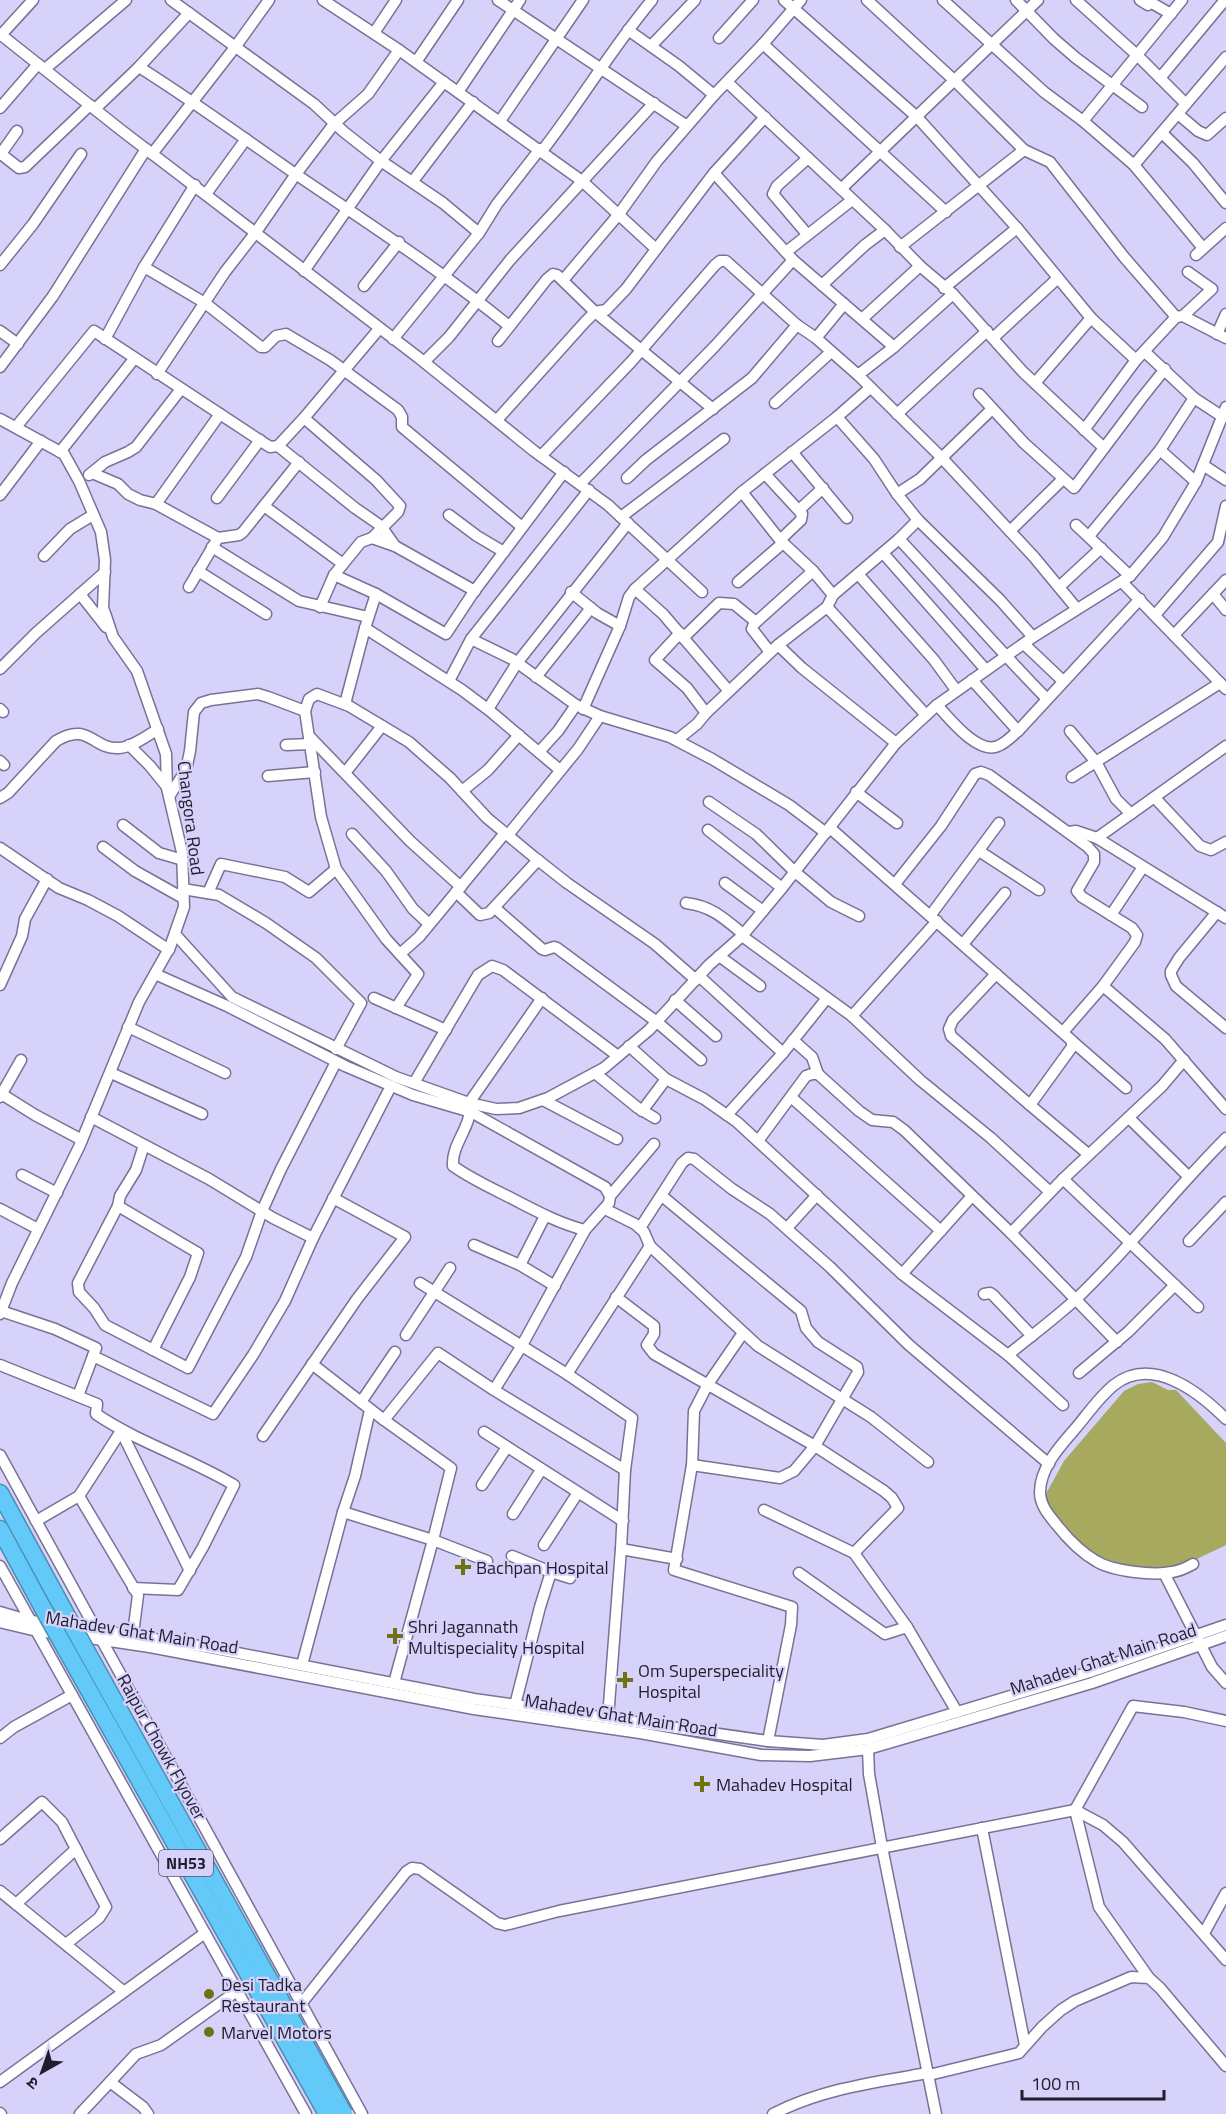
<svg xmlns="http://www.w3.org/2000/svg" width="1226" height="2114" font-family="'Titillium Web','Noto Sans Devanagari',sans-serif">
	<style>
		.water { fill: #a7a95f }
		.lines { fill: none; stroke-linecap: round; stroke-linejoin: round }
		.minor-casing { stroke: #777296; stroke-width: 13 }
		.highway-casing { stroke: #4b8db1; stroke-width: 19 }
		.minor { stroke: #fff; stroke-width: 10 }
		.highway { stroke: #62c9f8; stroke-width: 16 }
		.highway-bridge-casing { stroke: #4b8db1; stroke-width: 19; stroke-linecap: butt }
		.highway-bridge { stroke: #62c9f8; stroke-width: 16 }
		.poi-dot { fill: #707015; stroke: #d7d2fa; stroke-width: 2 }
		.labels { text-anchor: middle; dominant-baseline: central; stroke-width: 4.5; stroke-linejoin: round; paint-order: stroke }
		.shield { fill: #d7d2fa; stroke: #57546a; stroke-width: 1.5 }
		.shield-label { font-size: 16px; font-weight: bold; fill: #201e2d }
		.street-label { font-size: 18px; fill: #201e2d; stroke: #d7d2fa }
		.poi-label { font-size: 18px; fill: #201e2d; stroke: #d7d2fa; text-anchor: start }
	</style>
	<rect width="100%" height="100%" fill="#d7d2fa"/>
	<path class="water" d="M1152,1382l16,8h8l50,53v102l-54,26h-28l-45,-14 -21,-12 -31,-34v-19l17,-31 60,-70 14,-7z"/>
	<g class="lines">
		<g class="minor-casing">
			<g id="minor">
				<path d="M171,0l143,104 30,28 37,29 62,42 36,30"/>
				<path d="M323,0l76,50 183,131 74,68"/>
				<path d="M498,0l189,126"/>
				<path d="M784,0l133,117 100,111 74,90 45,42"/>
				<path d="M867,0l88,81 69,69 26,12 74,95 52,60 7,-1 43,22"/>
				<path d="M943,0l101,92 39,29 51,44 69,83"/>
				<path d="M1016,0l38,39 22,19 66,49"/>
				<path d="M1076,0l62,56 48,48"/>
				<path d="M1140,0l8,5 2,-3 21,12"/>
				<path d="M628,30l51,36 35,29"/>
				<path d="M374,33l22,-33"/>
				<path d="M0,34l121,96 298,228 115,93 74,54 94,87"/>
				<path d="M1,35l32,-35"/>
				<path d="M719,38l34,-38"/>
				<path d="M763,44l183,168"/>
				<path d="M651,46l44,-46"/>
				<path d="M416,62l42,-62"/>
				<path d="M139,67c54,34 106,72 158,108 72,49 145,96 212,151"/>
				<path d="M45,69l81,-69"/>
				<path d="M1160,78l65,-78"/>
				<path d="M727,82l158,148 35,36 33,28 70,78 81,76"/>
				<path d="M458,92l62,-92"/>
				<path d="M0,108l38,-44"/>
				<path d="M95,109l44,-42 50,-54"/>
				<path d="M1178,114l20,17 9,4 19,-17"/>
				<path d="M500,121l83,-121"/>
				<path d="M1083,121l99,-121"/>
				<path d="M1162,133l31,30 33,40"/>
				<path d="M542,151c38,-49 70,-103 110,-151"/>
				<path d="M1,154l18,14 6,-1 65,-62"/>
				<path d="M152,154l84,-108 33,-46"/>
				<path d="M0,155l17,-24"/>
				<path d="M1134,165l92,-108"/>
				<path d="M714,173l79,87 101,87"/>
				<path d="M413,181l60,-79"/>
				<path d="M841,189l197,-189"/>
				<path d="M206,194l40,-55"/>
				<path d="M807,234l-34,-40 4,-8 31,-28"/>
				<path d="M900,247l124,-97"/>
				<path d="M786,252l66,-52"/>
				<path d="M1196,255l30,-27"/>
				<path d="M0,265l33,-41 48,-70"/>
				<path d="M144,267l61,36 56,44h4l11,-11 10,-2 44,26 68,50 4,7v10l120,100"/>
				<path d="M304,271l77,-110 63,-79"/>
				<path d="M564,279l55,-65 38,-53 57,-66 49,-51 38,-44"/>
				<path d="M822,285l43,-40 20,-15"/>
				<path d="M364,286l35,-44"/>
				<path d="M944,288l73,-60"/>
				<path d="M1183,316l29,-27 -24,-17"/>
				<path d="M862,319l58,-53"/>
				<path d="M0,331l18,13"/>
				<path d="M1217,334l9,-20"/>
				<path d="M816,338l28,-34"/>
				<path d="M993,338l65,-60"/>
				<path d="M105,339l39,-72 51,-82"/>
				<path d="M393,339l86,-106 18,-29 43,-55"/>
				<path d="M498,341l49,-62 6,-5 4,1 38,37 118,97"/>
				<path d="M1145,352l49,46 29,19"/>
				<path d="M424,362l25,-25 61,-77 144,-157"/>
				<path d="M0,367l53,-71 93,-147"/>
				<path d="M157,374l68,-102 31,-40 40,-58 38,-50 34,-30 31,-44"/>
				<path d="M858,375l36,-28 59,-53"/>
				<path d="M1035,383l56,-65"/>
				<path d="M979,394l45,49 50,45 67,-89 24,-30"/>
				<path d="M775,403l56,-51"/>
				<path d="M897,414l90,-83"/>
				<path d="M837,417l37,42 23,35 21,26 82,80 33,37"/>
				<path d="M304,418l72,62 24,26 -2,6 -26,26 -11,4 -27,33 -14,32"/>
				<path d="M0,419l64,35 15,27 22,51 4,28 -2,48 3,8 7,21 24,34 29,83 1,34 15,64 2,55 -14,40 -31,55 -60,145 -67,136 -12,31"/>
				<path d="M497,420l88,-98 10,-10 11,-2 20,-21 88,-116 51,-56"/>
				<path d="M16,427l78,-96 176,116 8,-1 26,-28 75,-89"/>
				<path d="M1084,430l52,-70 40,-43"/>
				<path d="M278,446l77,62 26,18 14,20"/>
				<path d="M1160,450l36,32"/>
				<path d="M60,452l74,-93"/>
				<path d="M792,452l55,66"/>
				<path d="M541,456l90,-94 84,-97 5,-4h6l71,64 19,13 42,37 83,82 93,100 43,52"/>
				<path d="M1203,465l23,15"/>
				<path d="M92,473l26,11 10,10 12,6 16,4 62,34"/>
				<path d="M765,474l37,40 -1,6 -21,20"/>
				<path d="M89,475l16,-13 23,-10 8,-5 45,-58"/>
				<path d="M627,478l19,-18 106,-82 45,-53"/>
				<path d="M581,483l134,-137 78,-86"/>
				<path d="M742,492l38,48 33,31 20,24"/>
				<path d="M897,494l23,-15 72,-70"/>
				<path d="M0,495l41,-54"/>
				<path d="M217,498l43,-58"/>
				<path d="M156,504l64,-90"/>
				<path d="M264,506l79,58"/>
				<path d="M799,510l24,-22"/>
				<path d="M449,515l28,21 27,16"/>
				<path d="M621,517l103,-78"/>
				<path d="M1076,525l54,51"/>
				<path d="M1010,531l53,-52"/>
				<path d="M1089,536l71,-86 34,-52"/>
				<path d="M372,538l23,8 80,45"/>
				<path d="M899,539c50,53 97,108 148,160"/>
				<path d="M212,547l87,54 69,16"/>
				<path d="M883,553l103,117"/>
				<path d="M44,556l26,-27 23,-14"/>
				<path d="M198,571l68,43"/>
				<path d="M858,574l76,86 22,30"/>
				<path d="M334,575l42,19 70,40 27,-41 91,-121"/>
				<path d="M738,582l45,-39"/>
				<path d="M1122,582l104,107"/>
				<path d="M189,587l29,-49 21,-3 4,-3 56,-70"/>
				<path d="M1059,587l42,-39"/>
				<path d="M635,589l28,25 65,76"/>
				<path d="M571,592l26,21 23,13"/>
				<path d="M80,594l26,33"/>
				<path d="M1213,594l13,16"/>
				<path d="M827,607l99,108"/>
				<path d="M1155,615l63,-73 8,-36"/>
				<path d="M365,628l97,62 28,21 70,59"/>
				<path d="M680,633l-25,27 32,28 19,25"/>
				<path d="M1174,635l52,-55"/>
				<path d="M683,638l36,-35 15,1 22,18"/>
				<path d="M471,639l41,20 64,46 24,11 70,21 42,22 77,46 37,28"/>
				<path d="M1024,644l39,37"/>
				<path d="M778,645l24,23 94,75"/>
				<path d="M770,652l-18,-23 2,-5 59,-53"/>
				<path d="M0,669l36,-36 69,-61"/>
				<path d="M536,677l55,-69"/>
				<path d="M972,680l46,51"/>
				<path d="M449,681l22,-42 118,-149"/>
				<path d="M345,704l20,-76 11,-34"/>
				<path d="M937,705c12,13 41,50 61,41 8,-3 14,-10 20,-15l122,-132"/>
				<path d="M0,709l3,3"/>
				<path d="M488,709l29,-46 111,-140"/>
				<path d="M583,709l37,-83 9,-29 6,-8 107,-97 95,-75 33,-29"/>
				<path d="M1070,731l26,31 20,37 15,15"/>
				<path d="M309,736l101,105 51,46"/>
				<path d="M677,740l20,-16 9,-11 72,-68 49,-38 6,-12 66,-56 19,-19"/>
				<path d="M129,745l21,21 17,21"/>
				<path d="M286,745l25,-1"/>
				<path d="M539,752l19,-21 18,-26"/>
				<path d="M0,761l4,4"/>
				<path d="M345,773l37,-47"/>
				<path d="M268,776l47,-4"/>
				<path d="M1072,777l148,-94"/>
				<path d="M462,791l26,-21 31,-35"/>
				<path d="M856,792l41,31"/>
				<path d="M170,795l16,-25 4,-19 4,-39 7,-9 10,-3 47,-6 10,3 37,14"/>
				<path d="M0,798l8,-5 48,-52c33,-20 37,9 63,7 13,-1 28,-12 39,-19"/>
				<path d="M1155,798l45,48 11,4 15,-8"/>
				<path d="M709,802l47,32 39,38 36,30 28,14"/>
				<path d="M123,825l36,28 24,7"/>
				<path d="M830,828l240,211 2,2v6l-42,58 58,49"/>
				<path d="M708,830l74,58"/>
				<path d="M1068,832l8,-1 21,7 129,80"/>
				<path d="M352,834l34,37 27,38 16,15"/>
				<path d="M508,835l70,-86 22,-33"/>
				<path d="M1097,838l129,-92"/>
				<path d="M103,847l32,24 48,27"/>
				<path d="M0,848l59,40 29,12 30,16 51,34"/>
				<path d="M979,851l60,39"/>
				<path d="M725,883l38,28"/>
				<path d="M895,884l46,-58 34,-52 6,-2 8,3 99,72 6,7v8l-17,29 5,6 50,31 5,7 -2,7 -32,44 -40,46"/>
				<path d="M183,889l36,6 47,28 50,35 45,45 -25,46"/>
				<path d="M456,892l24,23 9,-2 49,-53"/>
				<path d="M208,893l13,-29 64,13 24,15 27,-23"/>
				<path d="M686,903c25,3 38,15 57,31"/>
				<path d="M495,908l47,41 3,1 9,-3 3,1 100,74 44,38"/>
				<path d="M1217,912l-38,46 -8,13v4l5,11 50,42"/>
				<path d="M1111,915l32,-48"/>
				<path d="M930,916l69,-93"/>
				<path d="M175,934l57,63 164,80 73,26 27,6 23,-1 29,-10 56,-30 45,-38 60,-65 33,-29 40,-48 114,-145 41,-38 96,-68 97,-61 33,-39 33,-55 30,-75"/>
				<path d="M742,936l110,80 68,64 71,58 59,54"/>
				<path d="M963,944l42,-51"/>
				<path d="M400,954l19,-17 86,-104"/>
				<path d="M719,956l41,30"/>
				<path d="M155,974l72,32 118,60 68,29 58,17 134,75 5,9 -1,7 -24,27 -64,117 -27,43"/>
				<path d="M996,974l-43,46 -4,9 2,7 79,69"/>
				<path d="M699,976l84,77"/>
				<path d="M0,985l22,-49 3,-17 22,-40"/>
				<path d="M1103,986l62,53 61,70"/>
				<path d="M374,998l72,32"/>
				<path d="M542,998l-73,105c5,22 -18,40 -16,63 17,12 36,21 54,30 26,13 50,27 78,34"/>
				<path d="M675,1000l41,36"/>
				<path d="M396,1008l22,-34 -32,-35 -50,-70 -15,-52 -16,-106 4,-12 8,-5 32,12 60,36 41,36 37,40 47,39 33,26 88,61 41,36"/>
				<path d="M852,1016l85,-95"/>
				<path d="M128,1027l97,46"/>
				<path d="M793,1040l19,17 6,17"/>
				<path d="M1072,1041l54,47"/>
				<path d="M629,1046l37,33 38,20 33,23 165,152 106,81 55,50"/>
				<path d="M111,1073l91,41"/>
				<path d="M595,1073l43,35 17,10"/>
				<path d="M414,1083l64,-108 14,-9 11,4 115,86"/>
				<path d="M0,1093l35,22 47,25"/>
				<path d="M0,1097l21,-37"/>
				<path d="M791,1097l150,134"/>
				<path d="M543,1100l74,39"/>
				<path d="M642,1111l24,-32"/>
				<path d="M727,1115l56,-62 44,-55"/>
				<path d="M91,1117l118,62 64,39 40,20"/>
				<path d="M1129,1118l59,58"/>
				<path d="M758,1141l48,-65 6,-2h6l41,37 13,9 21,2 11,8 107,103 106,109"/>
				<path d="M144,1145l-8,25 -16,26 -2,10 -40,77 1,9 15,16 11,17 83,43 58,-111 16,-46 19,-42 55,-107"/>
				<path d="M22,1175l35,18"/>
				<path d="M1063,1179l135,128"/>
				<path d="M610,1196l44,-52"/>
				<path d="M662,1196l139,115 5,17 12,14 39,25 1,5 -43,74 -21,25 -14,7 -88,-13 -18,105 118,37 -1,18 -23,116"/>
				<path d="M118,1206l80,47 -8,24 -37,73"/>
				<path d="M0,1209l38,20"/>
				<path d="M605,1209l30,15 9,8 6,14 108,100 113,71 57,45"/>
				<path d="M640,1228l42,-65 6,-5 6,1 38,30 38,25 60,53 79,78 140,119"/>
				<path d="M787,1228l30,-33"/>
				<path d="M1011,1233l52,-54 99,-93 22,-26"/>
				<path d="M1189,1241l37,-39"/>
				<path d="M474,1245l46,20 35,21"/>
				<path d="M520,1265l25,-49"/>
				<path d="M902,1274l70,-78"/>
				<path d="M420,1283l147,91 65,44 -7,52 -4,79 -13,169"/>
				<path d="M984,1294l6,-1 3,2 39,41"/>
				<path d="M616,1297l38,29v8l-7,11 7,9 161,92 69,45 8,7 6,10 -44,45 -90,-43"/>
				<path d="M1,1311l54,18 41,19 -18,48"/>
				<path d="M406,1335l44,-67"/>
				<path d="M1008,1355c22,-18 46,-36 67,-55 54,-51 99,-110 151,-162"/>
				<path d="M93,1356l120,58 40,-59 32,-54 28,-63 78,-152"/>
				<path d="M312,1364l72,56 67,48 -18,72 54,21"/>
				<path d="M0,1365l97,39 -1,10c43,29 93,44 138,71l-31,62 -25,43 -45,-2"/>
				<path d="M1079,1373l49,-41 47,-47"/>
				<path d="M567,1374l83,-128"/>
				<path d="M361,1402l34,-50"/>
				<path d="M384,1420l54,-67 56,37 131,80"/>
				<path d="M121,1431l69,140"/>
				<path d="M484,1432l139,89"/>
				<path d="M263,1436l94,-137 48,-62 -72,-39"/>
				<path d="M0,1455l362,659"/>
				<path d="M692,1468l2,-57 14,-27 35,-51"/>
				<path d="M482,1485l25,-38"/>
				<path d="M79,1496l59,99 -5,39"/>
				<path d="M343,1512l90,28 -39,143"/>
				<path d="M513,1514l28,-44"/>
				<path d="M36,1521l43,-25 42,-65"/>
				<path d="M544,1545l33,-51"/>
				<path d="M621,1549l56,10"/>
				<path d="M854,1553l53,74 50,85"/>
				<path d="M512,1556l39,16 -11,35 -25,98"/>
				<path d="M1193,1564c-7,4 -14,7 -21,8 -19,4 -60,-1 -76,-11 -16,-9 -29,-23 -40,-37 -8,-10 -16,-19 -16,-32 0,-24 20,-46 35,-63 12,-14 24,-32 39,-44 38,-30 85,7 112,34"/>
				<path d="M0,1566l306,548"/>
				<path d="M551,1572l19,6"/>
				<path d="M799,1573l86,61 22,-7"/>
				<path d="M1164,1573l48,94 14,16"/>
				<path d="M0,1612l31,9 24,3"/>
				<path d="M0,1622l37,9 23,3"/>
				<path d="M70,1626l142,22 262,51 294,42 55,4 45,-6 222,-67 136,-47"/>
				<path d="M76,1636l74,11 324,62 166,24 121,22 49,1 58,-7 92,-27 132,-39 134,-47"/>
				<path d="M302,1665l41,-153 12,-36 15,-66"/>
				<path d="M0,1738l14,-11 58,-32"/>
				<path d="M868,1749l1,25 13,73 54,267"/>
				<path d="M982,1828l43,217"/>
				<path d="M0,1839l42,-37 20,20 44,85 -7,11 -33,26"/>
				<path d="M0,1891l123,100"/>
				<path d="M16,1904l60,-55"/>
				<path d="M1204,1933l22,-40"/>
				<path d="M1149,1978l-50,-71 -24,-97 58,-104 51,6 42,9"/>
				<path d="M301,2004l105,-132 6,-4 8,1 77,54 8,2 54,-14 516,-101 28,15 20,17 103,118"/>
				<path d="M929,2075l90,-22 23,-26 19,-17 14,-9 56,-24 18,1 11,10 66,78"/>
				<path d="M0,2082l205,-149"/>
				<path d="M110,2082l26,-28 25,-9 76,-54"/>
				<path d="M0,2113l1,1"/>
				<path d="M80,2114l30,-32 33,25 5,7"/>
				<path d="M773,2114c48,-25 103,-32 155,-41"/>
			</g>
		</g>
		<g class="highway-casing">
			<g id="highway">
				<path d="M0,1493l67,123"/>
				<path d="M0,1529l45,83"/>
			</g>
		</g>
		<use href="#minor" class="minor"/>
		<use href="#highway" class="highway"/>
		<g class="highway-bridge-casing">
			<g id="highway-bridge">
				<path d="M45,1612l282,502"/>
				<path d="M67,1616l277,498"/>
			</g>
		</g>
		<use href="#highway-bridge" class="highway-bridge"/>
	</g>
	<g class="poi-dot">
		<path d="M460 1558h6v6h6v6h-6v6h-6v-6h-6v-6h6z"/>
		<path d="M392 1627h6v6h6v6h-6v6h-6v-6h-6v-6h6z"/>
		<path d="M622 1671h6v6h6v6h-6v6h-6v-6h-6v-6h6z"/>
		<path d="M699 1775h6v6h6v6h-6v6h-6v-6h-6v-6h6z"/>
		<circle cx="209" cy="1994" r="6"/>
		<circle cx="209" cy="2032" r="6"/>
	</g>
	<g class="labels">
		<rect class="shield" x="159" y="1850" width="54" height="26" rx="4.5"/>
		<g class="shield-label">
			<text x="186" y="1863">NH53</text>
		</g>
		<g class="street-label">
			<text transform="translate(191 818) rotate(83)">Changora Road</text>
			<text transform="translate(142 1632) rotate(9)">Mahadev Ghat Main Road</text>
			<text transform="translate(1103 1659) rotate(-18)">Mahadev Ghat Main Road</text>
			<text transform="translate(621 1715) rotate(9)">Mahadev Ghat Main Road</text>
			<text transform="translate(162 1747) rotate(61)">Raipur Chowk Flyover</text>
		</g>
		<g class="poi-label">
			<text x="476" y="1567">Bachpan Hospital</text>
			<text x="408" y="1626">Shri Jagannath<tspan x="408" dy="21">Multispeciality Hospital</tspan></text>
			<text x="638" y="1670">Om Superspeciality<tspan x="638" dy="21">Hospital</tspan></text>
			<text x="716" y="1784">Mahadev Hospital</text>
			<text x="221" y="1984">Desi Tadka<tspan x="221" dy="21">Restaurant</tspan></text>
			<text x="221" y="2032">Marvel Motors</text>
		</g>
	</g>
	<g transform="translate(42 2072) rotate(220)" stroke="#d7d2fa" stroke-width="4.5" paint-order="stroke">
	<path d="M0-4.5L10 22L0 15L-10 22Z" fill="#201e2d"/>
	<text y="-9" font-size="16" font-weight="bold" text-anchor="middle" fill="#201e2d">उ</text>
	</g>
	<path d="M1022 2090v9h142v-9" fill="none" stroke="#201e2d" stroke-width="3"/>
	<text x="1031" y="2090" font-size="18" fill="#201e2d" stroke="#d7d2fa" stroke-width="4.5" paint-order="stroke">100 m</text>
</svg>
